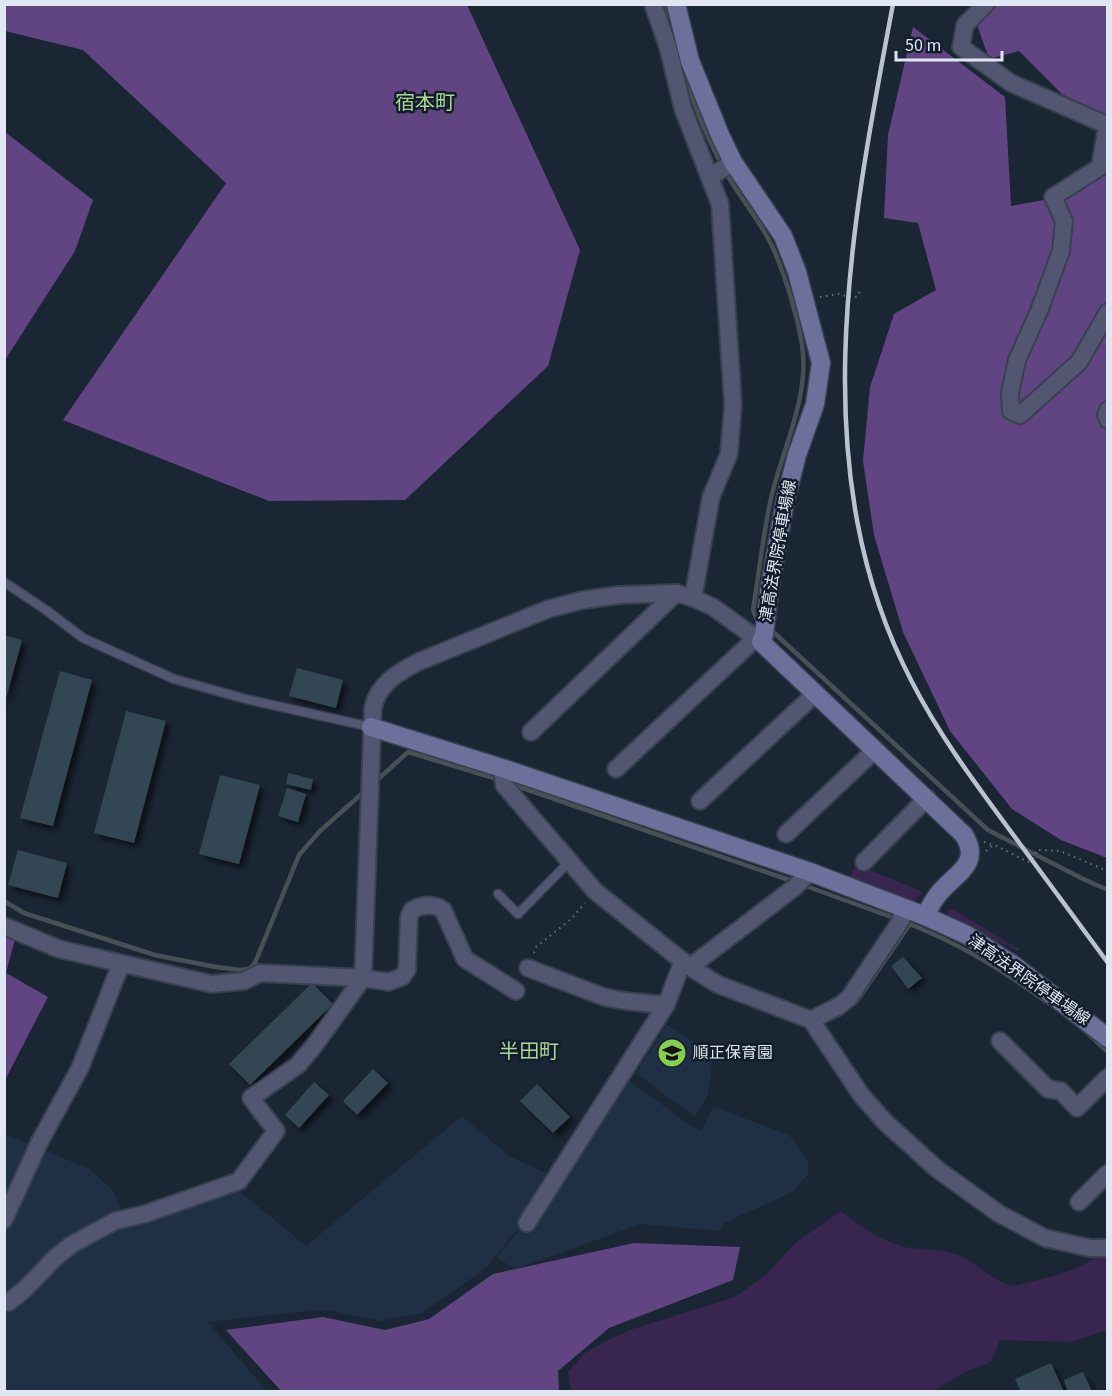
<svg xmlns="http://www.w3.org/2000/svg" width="1112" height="1396" font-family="'Source Sans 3','Noto Sans JP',sans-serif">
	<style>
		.built { fill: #203044 }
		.green { fill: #392650 }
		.forest { fill: #614582 }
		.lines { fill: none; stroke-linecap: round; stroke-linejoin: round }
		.stream { stroke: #465055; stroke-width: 4.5 }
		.building { fill: #324752; filter: url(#shadow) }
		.lane-casing { stroke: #37414f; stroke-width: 11 }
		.street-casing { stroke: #37414f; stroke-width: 20 }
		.secondary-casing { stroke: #37414f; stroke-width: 21 }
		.path { stroke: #67707e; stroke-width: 2; stroke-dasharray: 1.5 4.5; stroke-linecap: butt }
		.lane { stroke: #535671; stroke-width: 8 }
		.street { stroke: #535671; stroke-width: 16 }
		.secondary { stroke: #6c719c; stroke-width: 18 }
		.rail { stroke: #bac2ce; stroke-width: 4.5 }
		.labels { text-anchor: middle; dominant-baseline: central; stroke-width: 5; stroke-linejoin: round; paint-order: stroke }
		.street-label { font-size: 16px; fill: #e0e7f2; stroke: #121d2b }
		.poi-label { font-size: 16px; fill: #e0e7f2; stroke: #121d2b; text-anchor: start }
		.quarter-label { font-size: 20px; fill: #add694; stroke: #121d2b }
	</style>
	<defs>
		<filter id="shadow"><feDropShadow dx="4.5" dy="4.5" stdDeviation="3" flood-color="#0009"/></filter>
	</defs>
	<rect width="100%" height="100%" fill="#1b2635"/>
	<g class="built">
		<path d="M667,1025l27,17 20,6 -6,46 -13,23 -59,-44z"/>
		<path d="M627,1079l64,47 10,4 13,-23 75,28 19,26v13l-16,18 -68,31 -5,8 -78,-7 -126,45 -18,-12 25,-31z"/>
		<path d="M462,1116l47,40 38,18 -29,50v4l-31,39 -65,46 -42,8 -53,-11 -21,1 -99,11 60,69h-262l-1,-257 86,35 24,23 13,35 111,-37 68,56z"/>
	</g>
	<g class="green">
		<path d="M857,865l66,27 -10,10 -64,-24z"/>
		<path d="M952,909l67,40 -1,2 -8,-5 -22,-7 -40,-22v-7z"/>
		<path d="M841,1211c18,15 46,34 69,37 14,2 29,1 42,5 23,6 39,29 62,33 25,-7 68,-13 84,-33h9v77l-36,12 -71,-2 -9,22 -26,10 -31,19h-363l-3,-19 18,-20 22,-12 25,-11 102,-32 32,-23 28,-31z"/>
	</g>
	<g class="forest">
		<path d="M5,4l462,1 113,245 -32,116 -143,134 -136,1 -206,-81 163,-237 -143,-133 -78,-19z"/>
		<path d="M981,5h126v113l-45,-24 -43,-43 -30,8 -14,-40z"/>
		<path d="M913,27l92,70 6,109 49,-9 47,-40v701l-46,-18 -49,-31 -62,-78 -47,-99 -29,-97 -11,-74 7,-74 24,-73 42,-24 -18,-67 -34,-5 4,-83z"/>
		<path d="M5,132l88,68 -18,51 -70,109z"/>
		<path d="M5,936l10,3 -9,34 42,24 -43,83z"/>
		<path d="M634,1243l106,4 -7,33 -124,48 -51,43 1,20h-278l-55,-61 97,-13 62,13 44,-11 64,-45z"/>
	</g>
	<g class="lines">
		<g class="stream">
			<path d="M666,4c11,57 33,121 61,171 14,24 34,47 46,73 13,30 23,63 29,96 8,53 -19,103 -31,154 -8,37 -12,75 -18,112l3,8 4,4"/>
			<path d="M770,629l218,201 93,48 27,12"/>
			<path d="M375,782l33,-30 92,28"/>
			<path d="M511,784l284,98"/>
			<path d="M803,885l94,34"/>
			<path d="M4,901l20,12 131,42 61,12 25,3 8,-1 6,-6 44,-108 21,-24 46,-41"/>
			<path d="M904,922c52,19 100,49 144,81"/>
			<path d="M857,1001l53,-77"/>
			<path d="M824,1022l17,-8"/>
			<path d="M1084,1030l24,22"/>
		</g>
	</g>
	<g class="building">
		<path d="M4,635l18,5 -17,62h-1z"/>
		<path d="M297,668l46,12 -7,28 -47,-12z"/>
		<path d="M60,671l32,9 -39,146 -33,-8z"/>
		<path d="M126,711l40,10 -32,122 -40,-10z"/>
		<path d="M288,773l25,6 -2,11 -25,-6z"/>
		<path d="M220,775l40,10 -21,79 -40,-10z"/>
		<path d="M287,788l19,6 -8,28 -20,-6z"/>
		<path d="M18,850l49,13 -9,35 -50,-13z"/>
		<path d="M903,957l19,21 -14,11 -17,-23z"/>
		<path d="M312,983l21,21 -83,81 -21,-21z"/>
		<path d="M373,1069l15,14 -31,32 -14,-14z"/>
		<path d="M314,1082l15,13 -30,33 -14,-13z"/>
		<path d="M537,1084l33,33 -17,16 -33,-32z"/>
		<path d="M1051,1363l13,29h-43l-6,-13z"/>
		<path d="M1083,1372l9,19 -24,1 -4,-12z"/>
	</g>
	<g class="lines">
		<g class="lane-casing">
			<g id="lane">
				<path d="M4,582l42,28 37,28 91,41 72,20 125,28"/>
				<path d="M498,894l20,20 51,-52"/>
			</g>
		</g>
		<g class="street-casing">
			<g id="street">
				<path d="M653,4l15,43 15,62 37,95 13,201 -4,49 -18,43 -18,101"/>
				<path d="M986,4l-21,21 -4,22 50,36 96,42 -7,42 -47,30 11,24 -3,30 -22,60 -22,49 -7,33 1,18 9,4 59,-53 29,-50"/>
				<path d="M718,172l15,-10"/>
				<path d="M1108,410l-2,5 2,5"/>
				<path d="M531,732l145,-139"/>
				<path d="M505,769l-2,8 1,8 91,106 95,76 27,17 94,36 51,76 23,26 52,47 61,44 47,25 45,10h18"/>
				<path d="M616,769l140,-131"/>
				<path d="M700,801l116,-108"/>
				<path d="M786,834l89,-84"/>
				<path d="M864,862l63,-64"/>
				<path d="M4,926l55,23 153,35 32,-3 16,-8 103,5 10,-270c5,-24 24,-35 45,-46l130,-53 35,-9 36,-5 57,-2 17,5 20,9 48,35"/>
				<path d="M690,967l105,-80 15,-15"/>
				<path d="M528,968l76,29 21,4 41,4"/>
				<path d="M811,1020l28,-14 10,-8 49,-73 8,-17"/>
				<path d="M1000,1041l48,48 13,2 16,17 31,-31"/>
				<path d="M1079,1202l29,-29"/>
				<path d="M4,1220l36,-79 40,-73 41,-104"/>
				<path d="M527,1223l139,-218 17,-44"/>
				<path d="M4,1303l5,-1 16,-13 30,-31 16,-13 44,-24 30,-7 94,-33 37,-50 -25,-33 47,-33 16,-19 49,-68 25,4 14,-5 5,-7 2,-53 3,-7c9,-5 23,-7 31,0l22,49 51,32"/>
			</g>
		</g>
		<g class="secondary-casing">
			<g id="secondary">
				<path d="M676,4l14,57 30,74 13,27 50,74 14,36 24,91 -6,41 -18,51 -12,46 -16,91 -5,43 -3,7 203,193c17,28 -6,37 -23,56 -7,7 -11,16 -16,25"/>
				<path d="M371,727l134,42 305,103 115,44 42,19 45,29 96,74"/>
			</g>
		</g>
		<g class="path">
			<path d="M820,297l18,-3 16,4 4,-2 3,-7"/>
			<path d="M984,842l9,3"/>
			<path d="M986,851l7,-6 4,1 31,16 5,-3 4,-9 23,1 48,20"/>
			<path d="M534,953l2,-6 34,-27 15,-17"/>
		</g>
		<use href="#lane" class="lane"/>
		<use href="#street" class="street"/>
		<use href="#secondary" class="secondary"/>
		<path class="rail" d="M893,4c-42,222 -91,468 19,678 26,51 60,97 94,143 34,46 68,92 102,138"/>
	</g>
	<defs>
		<g id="school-disc" transform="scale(1.5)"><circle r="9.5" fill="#84cf4d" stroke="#121d2b"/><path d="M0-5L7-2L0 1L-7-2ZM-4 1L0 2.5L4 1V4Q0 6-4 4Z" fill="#111"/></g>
	</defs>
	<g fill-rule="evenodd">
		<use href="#school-disc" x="672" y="1053"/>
	</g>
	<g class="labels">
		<g class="street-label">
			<text transform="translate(778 551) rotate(-80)">津高法界院停車場線</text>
			<text transform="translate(1029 980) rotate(35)">津高法界院停車場線</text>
		</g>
		<g class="poi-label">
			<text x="693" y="1053">順正保育園</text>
		</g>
		<g class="quarter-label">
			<text x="425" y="103">宿本町</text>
			<text x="529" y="1052">半田町</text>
		</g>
	</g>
	<rect width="1112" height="1396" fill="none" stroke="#e0e7f2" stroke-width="12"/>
	<path d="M896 51v9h106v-9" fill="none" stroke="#e0e7f2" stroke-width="3"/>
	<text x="905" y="51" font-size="18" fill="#e0e7f2" stroke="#121d2b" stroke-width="4.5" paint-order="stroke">50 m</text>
</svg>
